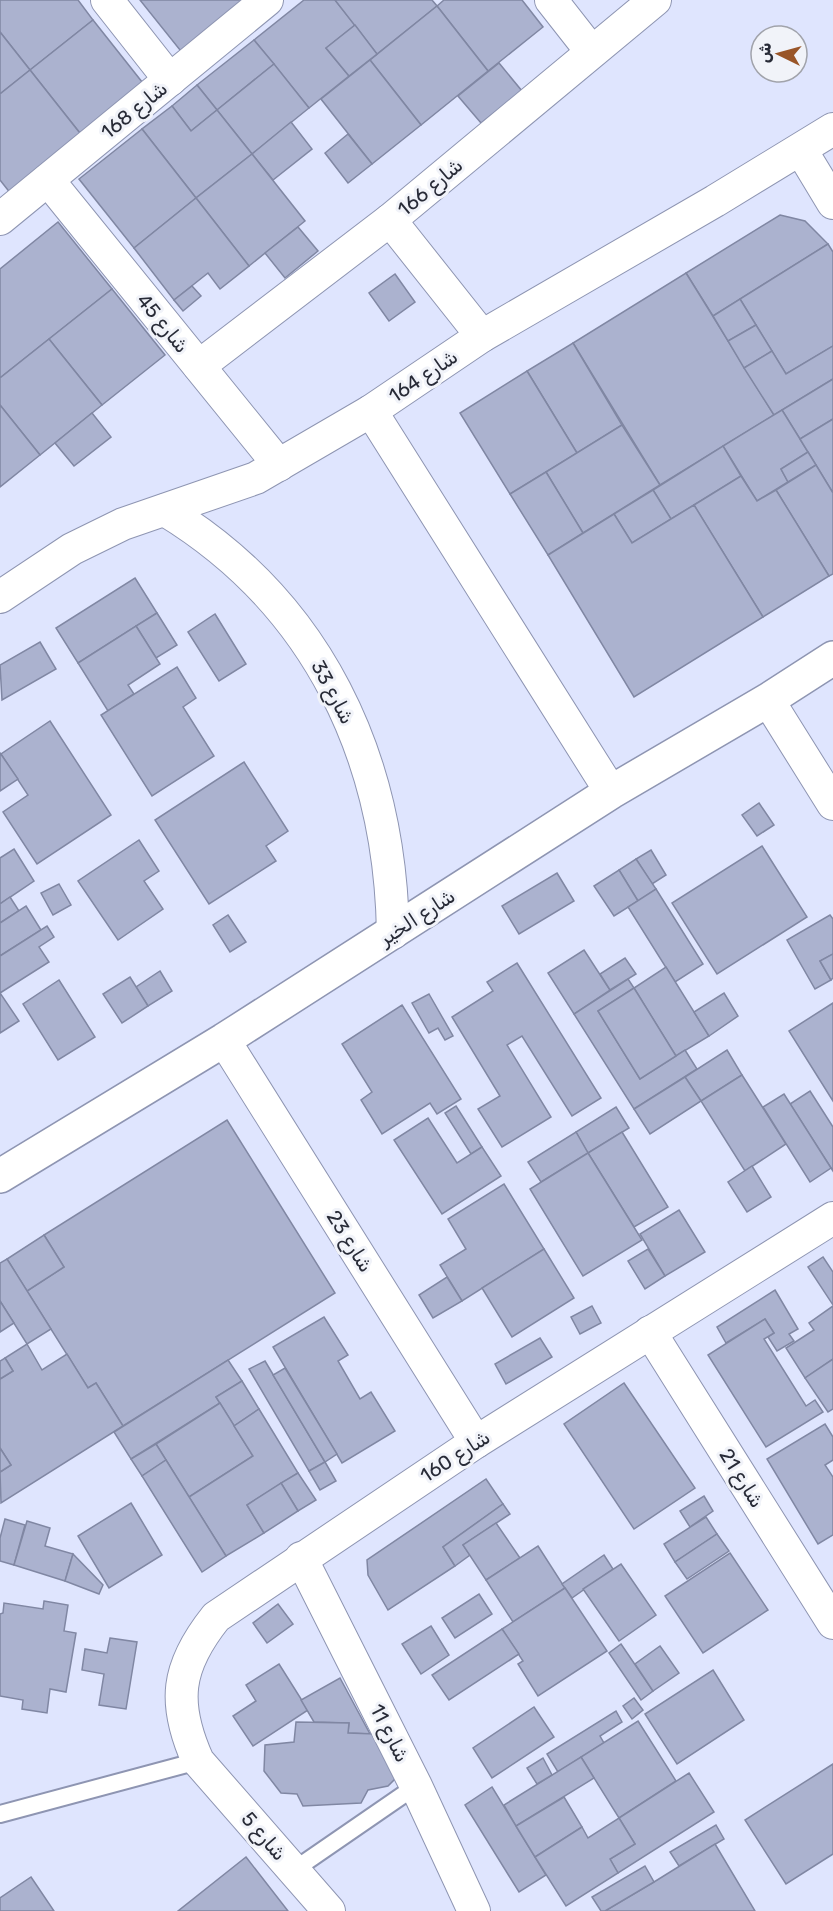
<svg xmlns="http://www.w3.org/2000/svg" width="833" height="1911" font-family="Rubik,Vazirmatn,sans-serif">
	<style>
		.building { fill: #abb2cf; stroke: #8087a3; stroke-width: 1.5 }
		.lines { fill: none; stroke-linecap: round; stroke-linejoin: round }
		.service-casing { stroke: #8e95b2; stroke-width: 20 }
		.minor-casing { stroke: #8e95b2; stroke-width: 34 }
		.tertiary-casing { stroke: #8e95b2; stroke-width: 36 }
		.service { stroke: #fff; stroke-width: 16 }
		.minor { stroke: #fff; stroke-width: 32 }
		.tertiary { stroke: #fff; stroke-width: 33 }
		.labels { text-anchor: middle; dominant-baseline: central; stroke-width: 6; stroke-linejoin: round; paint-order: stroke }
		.street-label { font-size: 20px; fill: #282b37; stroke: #f1f3f9 }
	</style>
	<rect width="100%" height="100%" fill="#dfe5fe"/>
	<g class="building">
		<path d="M0,0h78l15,20 -63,50 -30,-38z"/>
		<path d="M140,0h105l-61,55z"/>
		<path d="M304,0h31l20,25 -29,23 23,28 -40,32 -55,-68z"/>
		<path d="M335,0h97l5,6 -60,48z"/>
		<path d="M444,0h78l21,27 -55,44 -51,-65z"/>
		<path d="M437,6l51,65 -67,54 -51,-65z"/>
		<path d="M93,20l53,67 -63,50 -53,-67z"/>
		<path d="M355,25l22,29 -28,22 -23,-28z"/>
		<path d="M0,32l30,38 -30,24z"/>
		<path d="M254,40l20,24 -57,46 -20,-25z"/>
		<path d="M370,60l51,65 -49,39 -51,-65z"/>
		<path d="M499,63l23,28 -41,32 -23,-27z"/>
		<path d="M274,64l35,44 -57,46 -35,-44z"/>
		<path d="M30,70l53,67 -72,57 -11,-14v-86z"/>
		<path d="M197,85l20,25 -26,21 -19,-25z"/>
		<path d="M172,106l19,25 26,-21 35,44 -56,44 -54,-69z"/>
		<path d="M291,122l21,27 -39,31 -21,-26z"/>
		<path d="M142,129l54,69 -62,50 -55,-69z"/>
		<path d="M348,134l24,30 -24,19 -23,-30z"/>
		<path d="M252,154l53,67 -56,45 -53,-68z"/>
		<path d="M196,198l53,68 -29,23 -12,-16 -34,27 -40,-52z"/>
		<path d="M780,215l25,6 23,23 -115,72 -27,-43z"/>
		<path d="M58,222l54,67 -112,89v-109z"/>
		<path d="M298,227l20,24 -33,27 -20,-25z"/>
		<path d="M828,244l5,8v94l-47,28 -46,-75z"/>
		<path d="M686,273l88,142 -114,70 -87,-142z"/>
		<path d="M395,274l20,28 -26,19 -20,-28z"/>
		<path d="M192,286l9,10 -18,15 -9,-11z"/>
		<path d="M112,289l53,66 -63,50 -53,-66z"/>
		<path d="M740,299l16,26 -28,16 -15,-25z"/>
		<path d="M756,325l16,26 -28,17 -16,-27z"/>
		<path d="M49,339l53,66 -62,50 -40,-50v-27z"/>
		<path d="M573,343l49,82 -45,28 -50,-82z"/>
		<path d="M833,346v33l-59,36 -30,-47 28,-17 14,23z"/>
		<path d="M527,371l50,82 -67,41 -50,-81z"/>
		<path d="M833,379v40l-33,20 -18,-29z"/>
		<path d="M0,405l40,50 -40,32z"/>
		<path d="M782,410l26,42 -27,17 7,13 -31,19 -34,-55z"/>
		<path d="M92,413l19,24 -37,29 -19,-23z"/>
		<path d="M833,419v74l-33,-54z"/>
		<path d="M622,425l38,60 -77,48 -37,-61z"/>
		<path d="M723,446l18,30 -70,43 -18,-29z"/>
		<path d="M808,452l8,13 -28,17 -7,-13z"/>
		<path d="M816,465l17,28v81l-4,2 -53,-86z"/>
		<path d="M546,472l37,61 -35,22 -38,-61z"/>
		<path d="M741,476l16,25 19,-11 53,86 -66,41 -69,-112z"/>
		<path d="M653,490l18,29 -39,24 -18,-29z"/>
		<path d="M694,505l69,112 -129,80 -86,-142 66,-41 18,29z"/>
		<path d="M135,578l22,35 -79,50 -22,-35z"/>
		<path d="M157,613l20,32 -21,13 -20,-32z"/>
		<path d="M215,614l31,50 -27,17 -31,-49z"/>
		<path d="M136,626l24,38 -32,21 6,9 -26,17 -30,-48z"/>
		<path d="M40,642l16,27 -54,31 -2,-35z"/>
		<path d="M177,667l19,31 -13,9 31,49 -62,40 -51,-81z"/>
		<path d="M50,721l61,94 -74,49 -34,-52 25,-17 -27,-41z"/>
		<path d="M0,753l18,26 -18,12z"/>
		<path d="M244,762l44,69 -22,15 10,15 -67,43 -54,-84z"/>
		<path d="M759,803l15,22 -17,11 -15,-21z"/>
		<path d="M139,840l20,31 -15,10 19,28 -45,31 -40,-59z"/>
		<path d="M762,846l45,71 -90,57 -45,-71z"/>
		<path d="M14,849l20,32 -34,23v-46z"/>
		<path d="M651,850l15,25 -14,9 -16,-25z"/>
		<path d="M636,859l20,30 -18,12 -19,-31z"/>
		<path d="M619,870l19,31 -24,15 -20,-30z"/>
		<path d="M557,873l17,28 -55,33 -17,-28z"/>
		<path d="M59,884l12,21 -18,10 -12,-22z"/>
		<path d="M656,889l47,75 -28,18 -47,-75z"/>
		<path d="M10,897l9,14 -19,12v-19z"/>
		<path d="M26,906l15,24 -41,26v-33z"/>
		<path d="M228,915l18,27 -16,10 -17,-27z"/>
		<path d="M830,915l3,4v35l-13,7 11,19 -16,9 -28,-49z"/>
		<path d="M47,926l7,11 -15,10 10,15 -49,31v-37z"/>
		<path d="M584,950l26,40 -36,24 -26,-41z"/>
		<path d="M833,954v24l-2,2 -11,-19z"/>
		<path d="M625,958l11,16 -26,16 -10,-16z"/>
		<path d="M517,963l84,135 -29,18 -50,-80 -15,9 44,72 -49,30 -24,-38 22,-13 -48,-79 41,-26 -6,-9z"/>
		<path d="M666,967l43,69 -33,20 -42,-68z"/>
		<path d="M160,971l12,20 -24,15 -12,-19z"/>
		<path d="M130,977l18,29 -26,17 -19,-29z"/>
		<path d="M628,979l6,9 -36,23 42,68 45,-29 12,19 -63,40 -60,-95z"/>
		<path d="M59,980l36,57 -37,23 -35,-56z"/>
		<path d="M634,988l42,68 -36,23 -42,-68z"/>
		<path d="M0,993l19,28 -19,12z"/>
		<path d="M724,993l14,23 -29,20 -15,-24z"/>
		<path d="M429,994l24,42 -8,4 -7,-12 -9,5 -17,-30z"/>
		<path d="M833,1003v98l-44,-70z"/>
		<path d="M402,1005l59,94 -24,15 -7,-11 -48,31 -21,-34 11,-8 -30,-48z"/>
		<path d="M727,1050l15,25 -41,26 -16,-24z"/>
		<path d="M742,1075l44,69 -41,27 -44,-70z"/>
		<path d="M685,1077l16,24 -51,33 -16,-25z"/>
		<path d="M810,1091l23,36v44l-43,-67z"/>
		<path d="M784,1094l47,74 -21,14 -47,-75z"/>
		<path d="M456,1106l26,41 -11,7 -26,-41z"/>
		<path d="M616,1107l13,21 -41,25 -12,-21z"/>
		<path d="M428,1118l29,45 25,-16 19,29 -59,38 -48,-74z"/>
		<path d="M227,1120l108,173 -212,133 -27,-43 -8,5 -61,-97 37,-24 -20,-32z"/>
		<path d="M576,1132l12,21 -47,29 -13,-20z"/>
		<path d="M622,1132l46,75 -34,20 -46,-74z"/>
		<path d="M588,1153l54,87 -59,36 -53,-87z"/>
		<path d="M752,1166l19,31 -24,15 -19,-30z"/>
		<path d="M504,1184l40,65 -82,52 -22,-36 26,-16 -18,-30z"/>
		<path d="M679,1210l26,42 -40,24 -25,-42z"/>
		<path d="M44,1235l20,32 -37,24 -20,-32z"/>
		<path d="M544,1249l30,49 -62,39 -30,-49z"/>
		<path d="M648,1249l17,27 -20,13 -17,-28z"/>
		<path d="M823,1257l10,15v33l-25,-38z"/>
		<path d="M7,1259l44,70 -24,15 -27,-43v-38z"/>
		<path d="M447,1277l15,24 -29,17 -14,-23z"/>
		<path d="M775,1290l23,39 -9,5 5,7 -17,10 -9,-14 6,-4 -9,-14 -39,24 -9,-16z"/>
		<path d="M0,1301l14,22 -14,9z"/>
		<path d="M592,1306l9,17 -21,11 -9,-17z"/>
		<path d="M833,1306v53l-28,19 -19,-30 28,-18 -5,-7z"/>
		<path d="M324,1317l24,38 -10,6 22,38 11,-7 24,39 -53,32 -69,-116z"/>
		<path d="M765,1319l9,14 -10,6 42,67 9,-6 8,12 -57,35 -58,-92z"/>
		<path d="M540,1338l12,19 -46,27 -11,-20z"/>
		<path d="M27,1344l15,26 25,-16 21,34 8,-5 27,43 -122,77 -1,-31 11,-7 -11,-17v-69l13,-8 -8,-13z"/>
		<path d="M5,1358l8,13 -13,8v-18z"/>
		<path d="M833,1359v50l-5,3 -23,-34z"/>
		<path d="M228,1360l14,21 -26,16 4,6 -89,56 -17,-27z"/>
		<path d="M265,1361l60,101 -16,9 -60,-102z"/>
		<path d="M285,1368l52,86 -12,8 -52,-87z"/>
		<path d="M242,1381l17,28 -25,17 -18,-29z"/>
		<path d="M624,1383l71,105 -61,41 -70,-105z"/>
		<path d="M220,1403l33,53 -64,41 -33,-53z"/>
		<path d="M259,1409l39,64 -51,32 17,28 -38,23 -37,-59 64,-41 -19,-30z"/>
		<path d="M825,1424l8,13v23l-8,5 8,12v58l-15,9 -51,-85z"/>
		<path d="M156,1444l10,16 -24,16 -11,-17z"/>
		<path d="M0,1448l11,17 -11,7z"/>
		<path d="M166,1460l60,96 -24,16 -60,-96z"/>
		<path d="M325,1462l11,19 -16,9 -11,-19z"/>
		<path d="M298,1473l18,27 -18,11 -17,-28z"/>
		<path d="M486,1479l17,25 -60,43 12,19 -67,44 -20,-35 -1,-15z"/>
		<path d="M281,1483l17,28 -34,22 -17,-28z"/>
		<path d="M704,1496l9,15 -23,16 -10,-16z"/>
		<path d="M131,1503l31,52 -53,33 -31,-52z"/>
		<path d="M503,1504l7,10 -47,31 7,10 -15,11 -12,-19z"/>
		<path d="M706,1517l11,17 -42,28 -11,-18z"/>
		<path d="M5,1519l20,6 -11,40 -14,-4v-23z"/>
		<path d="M27,1521l23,7 -5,18 28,8 -8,27 -51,-16z"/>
		<path d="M496,1523l24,35 -34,22 -23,-35z"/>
		<path d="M717,1534l12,17 -42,28 -12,-17z"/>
		<path d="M538,1546l27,42 -52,34 -27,-42z"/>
		<path d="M730,1553l38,57 -65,43 -38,-57z"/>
		<path d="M73,1554l30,31 -4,9 -34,-13z"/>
		<path d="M604,1555l9,14 -41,29 -10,-14z"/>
		<path d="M621,1564l35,51 -37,26 -36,-52z"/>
		<path d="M565,1588l42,63 -69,45 -20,-32 5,-3 -21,-32z"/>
		<path d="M479,1594l13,20 -37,24 -13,-20z"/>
		<path d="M44,1601l24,4 -4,26 12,2 -10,59 -16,-3 -3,24 -25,-4 1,-9 -23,-4v-82l3,-1 1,-10 39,6z"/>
		<path d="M278,1604l15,20 -26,19 -14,-20z"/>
		<path d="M431,1626l18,29 -28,19 -19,-30z"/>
		<path d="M502,1629l17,25 -70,46 -17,-25z"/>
		<path d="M110,1638l27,4 -11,67 -27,-4 5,-31 -22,-4 3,-21 22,4z"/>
		<path d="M621,1644l32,47 -12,9 -32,-47z"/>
		<path d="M660,1646l19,27 -26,18 -18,-27z"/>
		<path d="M279,1664l29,46 -55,36 -20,-30 23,-15 -10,-16z"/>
		<path d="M713,1670l31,50 -67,44 -32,-50z"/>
		<path d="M340,1678l30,56 -22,-1 1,-10 -35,-1 -13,-22z"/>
		<path d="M634,1698l9,12 -11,9 -9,-13z"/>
		<path d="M534,1707l20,30 -62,41 -19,-30z"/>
		<path d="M616,1711l6,11 -22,14 4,7 -46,29 -11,-18z"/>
		<path d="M638,1721l38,60 -57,37 -38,-61z"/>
		<path d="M296,1722l53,1 -1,10 28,1 21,43 -9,9 -20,4 -7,13 -58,3 -6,-12 -16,-1 -17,-22 1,-26 29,-3z"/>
		<path d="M581,1757l13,21 -78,48 -12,-21z"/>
		<path d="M543,1758l9,17 -15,9 -10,-16z"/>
		<path d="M833,1764v90l-47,30 -41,-64z"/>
		<path d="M689,1773l25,39 -96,61 -8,-14 25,-15 -16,-26z"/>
		<path d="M492,1787l54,88 -27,17 -54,-87z"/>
		<path d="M564,1797l18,30 -47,30 -19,-31z"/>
		<path d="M619,1818l16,26 -25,15 8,14 -52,33 -31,-49 47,-30 6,11z"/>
		<path d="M716,1825l8,14 -45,27 -9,-14z"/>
		<path d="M715,1844l40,67h-150l49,-29z"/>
		<path d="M246,1857l42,54h-110z"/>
		<path d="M645,1866l9,16 -49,29h-4l-9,-14z"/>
		<path d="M31,1877l23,34h-54v-13z"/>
	</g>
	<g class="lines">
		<g class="service-casing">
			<g id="service">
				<path d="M0,1814l198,-53"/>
				<path d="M294,1870l122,-84"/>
			</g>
		</g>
		<g class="minor-casing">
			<g id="minor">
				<path d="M107,0l63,80"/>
				<path d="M551,0l40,51"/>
				<path d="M801,150l32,53"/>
				<path d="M48,180l231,285"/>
				<path d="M0,219l267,-219"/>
				<path d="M390,220l92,116"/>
				<path d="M199,366l191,-146 265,-220"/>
				<path d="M371,411l240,381"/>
				<path d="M165,510c153,93 225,247 228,423"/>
				<path d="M0,597l72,-48 51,-25 133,-46 115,-67 111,-75 233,-135 118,-72"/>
				<path d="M768,700l65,104"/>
				<path d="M224,1040l252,402"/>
				<path d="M650,1332l183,291"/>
				<path d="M301,1558l115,228 58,125"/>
				<path d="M329,1911l-131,-150c-26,-58 -22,-94 18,-144l260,-175 357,-224"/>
			</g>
		</g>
		<g class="tertiary-casing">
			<path id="tertiary" d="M0,1176l224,-136 387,-248 157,-92 65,-42"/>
		</g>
		<use href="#service" class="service"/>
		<use href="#minor" class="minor"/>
		<use href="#tertiary" class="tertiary"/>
	</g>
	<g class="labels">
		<g class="street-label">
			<text transform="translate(134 110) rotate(-39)">شارع 168</text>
			<text transform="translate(430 187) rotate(-40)">شارع 166</text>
			<text transform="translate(163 323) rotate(51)">شارع 45</text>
			<text transform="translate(423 376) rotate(-34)">شارع 164</text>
			<text transform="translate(333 692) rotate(62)">شارع 33</text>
			<text transform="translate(417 917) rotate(-33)">شارع الخير</text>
			<text transform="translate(350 1241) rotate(58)">شارع 23</text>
			<text transform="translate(455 1456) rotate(-33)">شارع 160</text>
			<text transform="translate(742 1478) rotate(58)">شارع 21</text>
			<text transform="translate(390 1733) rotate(63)">شارع 11</text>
			<text transform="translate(264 1836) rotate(49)">شارع 5</text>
		</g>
	</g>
	<g transform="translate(779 54) rotate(275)"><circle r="28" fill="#f1f3f9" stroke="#a1a3ab" stroke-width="1.5"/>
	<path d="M0-4.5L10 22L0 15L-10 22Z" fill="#995528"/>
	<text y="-9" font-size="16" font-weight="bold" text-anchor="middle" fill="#282b37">ش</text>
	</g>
</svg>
